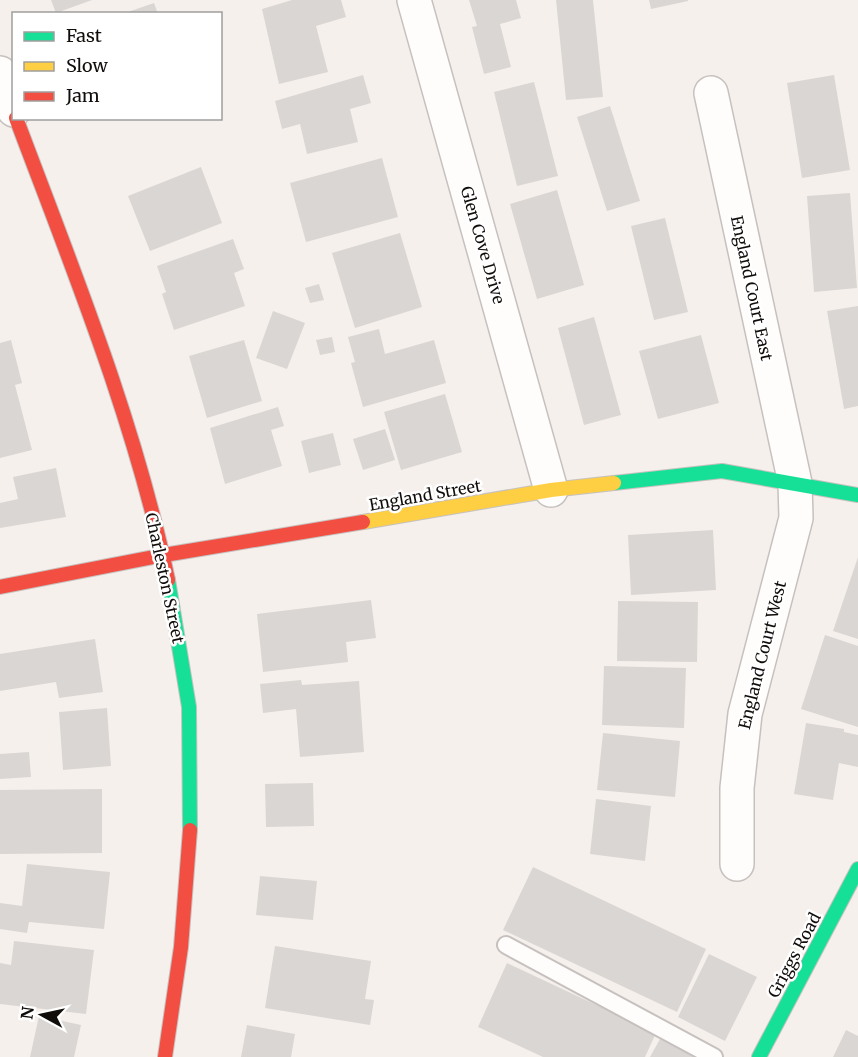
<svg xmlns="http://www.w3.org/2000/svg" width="858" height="1057" font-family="Merriweather,serif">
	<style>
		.building { fill: #dad6d3 }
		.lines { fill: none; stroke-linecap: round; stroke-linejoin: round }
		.lane-casing { stroke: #c6c1bf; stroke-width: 20 }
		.street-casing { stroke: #c6c1bf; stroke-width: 36 }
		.fast-casing { stroke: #c6c1bf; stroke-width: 16 }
		.slow-casing { stroke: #c6c1bf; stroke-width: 16 }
		.jam-casing { stroke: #c6c1bf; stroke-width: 16 }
		.lane { stroke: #fefdfc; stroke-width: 16 }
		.street { stroke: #fefdfc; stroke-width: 33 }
		.fast { stroke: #16e098; stroke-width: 14 }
		.slow { stroke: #ffcf43; stroke-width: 14 }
		.jam { stroke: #f24e42; stroke-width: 14 }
		.labels { text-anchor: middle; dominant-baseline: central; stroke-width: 5; stroke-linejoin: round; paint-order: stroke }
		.street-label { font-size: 16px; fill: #110d0b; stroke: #fff }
	</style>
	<rect width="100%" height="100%" fill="#f6f0ec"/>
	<g class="building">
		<path d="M51,0h41l-36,13z"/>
		<path d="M292,0h49l5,17 -30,9 12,46 -49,12 -17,-75z"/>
		<path d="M469,0h47l5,18 -21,6 11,43 -27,7 -12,-47 5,-1z"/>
		<path d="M556,0h37l10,97 -37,3z"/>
		<path d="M649,0h39v1l-37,8z"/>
		<path d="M154,3l4,11h-33v-1z"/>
		<path d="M363,75l8,28 -21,6 8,33 -51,12 -7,-30 -18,5 -7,-28z"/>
		<path d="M834,75l16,95 -48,8 -15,-95z"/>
		<path d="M534,82l24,94 -41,10 -23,-94z"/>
		<path d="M610,106l30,95 -33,10 -30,-94z"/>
		<path d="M382,158l16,59 -92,25 -16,-59z"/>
		<path d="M201,167l21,56 -72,28 -22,-55z"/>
		<path d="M557,190l27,95 -47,14 -27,-95z"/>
		<path d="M850,193l7,95 -43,4 -7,-96z"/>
		<path d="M665,218l23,94 -34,8 -23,-94z"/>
		<path d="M400,233l22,74 -67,21 -23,-75z"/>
		<path d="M233,239l11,30 -10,4 11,33 -71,24 -12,-36 4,-2 -9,-26z"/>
		<path d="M319,284l5,16 -14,3 -5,-15z"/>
		<path d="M858,306v100l-14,3 -17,-98z"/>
		<path d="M273,311l32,12 -18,46 -31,-11z"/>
		<path d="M594,317l27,98 -37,10 -26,-97z"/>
		<path d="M379,329l6,25 49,-14 12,43 -83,24 -12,-44 4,-1 -7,-25z"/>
		<path d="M701,335l18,68 -61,16 -19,-68z"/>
		<path d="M332,337l3,15 -15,3 -4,-15z"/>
		<path d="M11,340l11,43 -7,2 17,65 -32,8v-115z"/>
		<path d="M244,340l18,61 -55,17 -18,-62z"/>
		<path d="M445,394l17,58 -61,18 -17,-58z"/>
		<path d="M278,407l6,19 -13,4 11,36 -57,18 -15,-56z"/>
		<path d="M385,429l10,31 -32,10 -10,-31z"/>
		<path d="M333,433l8,32 -32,8 -8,-32z"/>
		<path d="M56,468l10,49 -66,11v-25l18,-4 -5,-22z"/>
		<path d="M713,530l3,60 -85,5 -3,-60z"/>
		<path d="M858,557v82l-25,-8z"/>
		<path d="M371,600l5,38 -30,4 2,20 -85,10 -6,-58z"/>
		<path d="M618,601l80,1 -1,60 -80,-1z"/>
		<path d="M825,635l33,11v81l-57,-18z"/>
		<path d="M95,639l8,53 -44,6 -3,-16 -56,9v-37z"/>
		<path d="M604,666l82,2 -2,60 -82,-3z"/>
		<path d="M301,680l1,5 57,-4 5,71 -64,5 -4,-48 -33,4 -3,-29z"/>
		<path d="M107,708l4,58 -48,4 -4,-58z"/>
		<path d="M806,723l38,6v3l14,3v32l-19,-4 -6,37 -39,-6z"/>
		<path d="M603,733l77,8 -5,56 -78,-7z"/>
		<path d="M29,752l2,25 -31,2v-25z"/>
		<path d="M313,783l1,43 -48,1 -1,-43z"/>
		<path d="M102,789v64l-102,1v-64z"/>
		<path d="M596,799l55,7 -6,55 -55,-7z"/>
		<path d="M27,864l83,8 -6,57 -75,-7 -2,11 -27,-4v-26l22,3z"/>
		<path d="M533,867l173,82 -29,63 -174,-82z"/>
		<path d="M260,876l57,5 -4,39 -57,-5z"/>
		<path d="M14,941l80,9 -8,64 -86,-10v-41l11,2z"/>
		<path d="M275,946l96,15 -6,38 9,1 -4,25 -105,-17z"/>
		<path d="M709,954l48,23 -32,64 -47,-24z"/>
		<path d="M507,963l149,70 -11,24h-102l-65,-30z"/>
		<path d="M39,1016l42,9 -7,32h-44z"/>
		<path d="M247,1025l48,9 -4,23h-50z"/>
		<path d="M846,1030l12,6v21h-25z"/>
		<path d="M660,1039l35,18h-45z"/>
	</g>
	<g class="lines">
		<g class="lane-casing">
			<path id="lane" d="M506,945l208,112"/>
		</g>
		<g class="street-casing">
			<g id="street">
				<path d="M414,0l137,490"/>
				<path d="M0,73l14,37"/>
				<path d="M711,93l84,390 1,35 -51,196 -8,74v76"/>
			</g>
		</g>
		<g class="fast-casing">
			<g id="fast">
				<path d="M614,483l108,-12 136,24"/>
				<path d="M168,580l21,127 1,123"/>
				<path d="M759,1057l99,-188"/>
			</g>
		</g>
		<g class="slow-casing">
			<path id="slow" d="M363,522l188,-32 63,-7"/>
		</g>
		<g class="jam-casing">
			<g id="jam">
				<path d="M16,118c57,152 119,303 152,462"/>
				<path d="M0,587l164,-32 199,-33"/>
				<path d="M165,1057l16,-110 9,-117"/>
			</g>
		</g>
		<use href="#lane" class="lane"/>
		<use href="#street" class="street"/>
		<use href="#fast" class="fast"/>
		<use href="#slow" class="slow"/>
		<use href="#jam" class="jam"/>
	</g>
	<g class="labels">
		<g class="street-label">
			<text transform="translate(483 245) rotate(74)">Glen Cove Drive</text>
			<text transform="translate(752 288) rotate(78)">England Court East</text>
			<text transform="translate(425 495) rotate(-10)">England Street</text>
			<text transform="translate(165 578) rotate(78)">Charleston Street</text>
			<text transform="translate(762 655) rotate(-76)">England Court West</text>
			<text transform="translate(794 955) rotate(-62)">Griggs Road</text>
		</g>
	</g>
	<rect x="12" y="12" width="210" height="108" fill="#ffffff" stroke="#a09e9d" stroke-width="1.5"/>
	<rect x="24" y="32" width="30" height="9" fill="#16e098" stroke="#a09e9d" stroke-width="1.5"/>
	<text x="66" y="42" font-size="18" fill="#110d0b">Fast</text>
	<rect x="24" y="62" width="30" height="9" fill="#ffcf43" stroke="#a09e9d" stroke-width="1.5"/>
	<text x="66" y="72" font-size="18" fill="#110d0b">Slow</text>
	<rect x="24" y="92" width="30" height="9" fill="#f24e42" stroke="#a09e9d" stroke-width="1.5"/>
	<text x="66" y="102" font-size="18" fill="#110d0b">Jam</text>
	<g transform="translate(42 1015) rotate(278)" stroke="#ffffff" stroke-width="4.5" paint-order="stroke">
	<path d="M0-4.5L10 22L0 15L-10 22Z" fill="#110d0b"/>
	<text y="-9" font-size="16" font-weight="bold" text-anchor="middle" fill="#110d0b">N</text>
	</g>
</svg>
